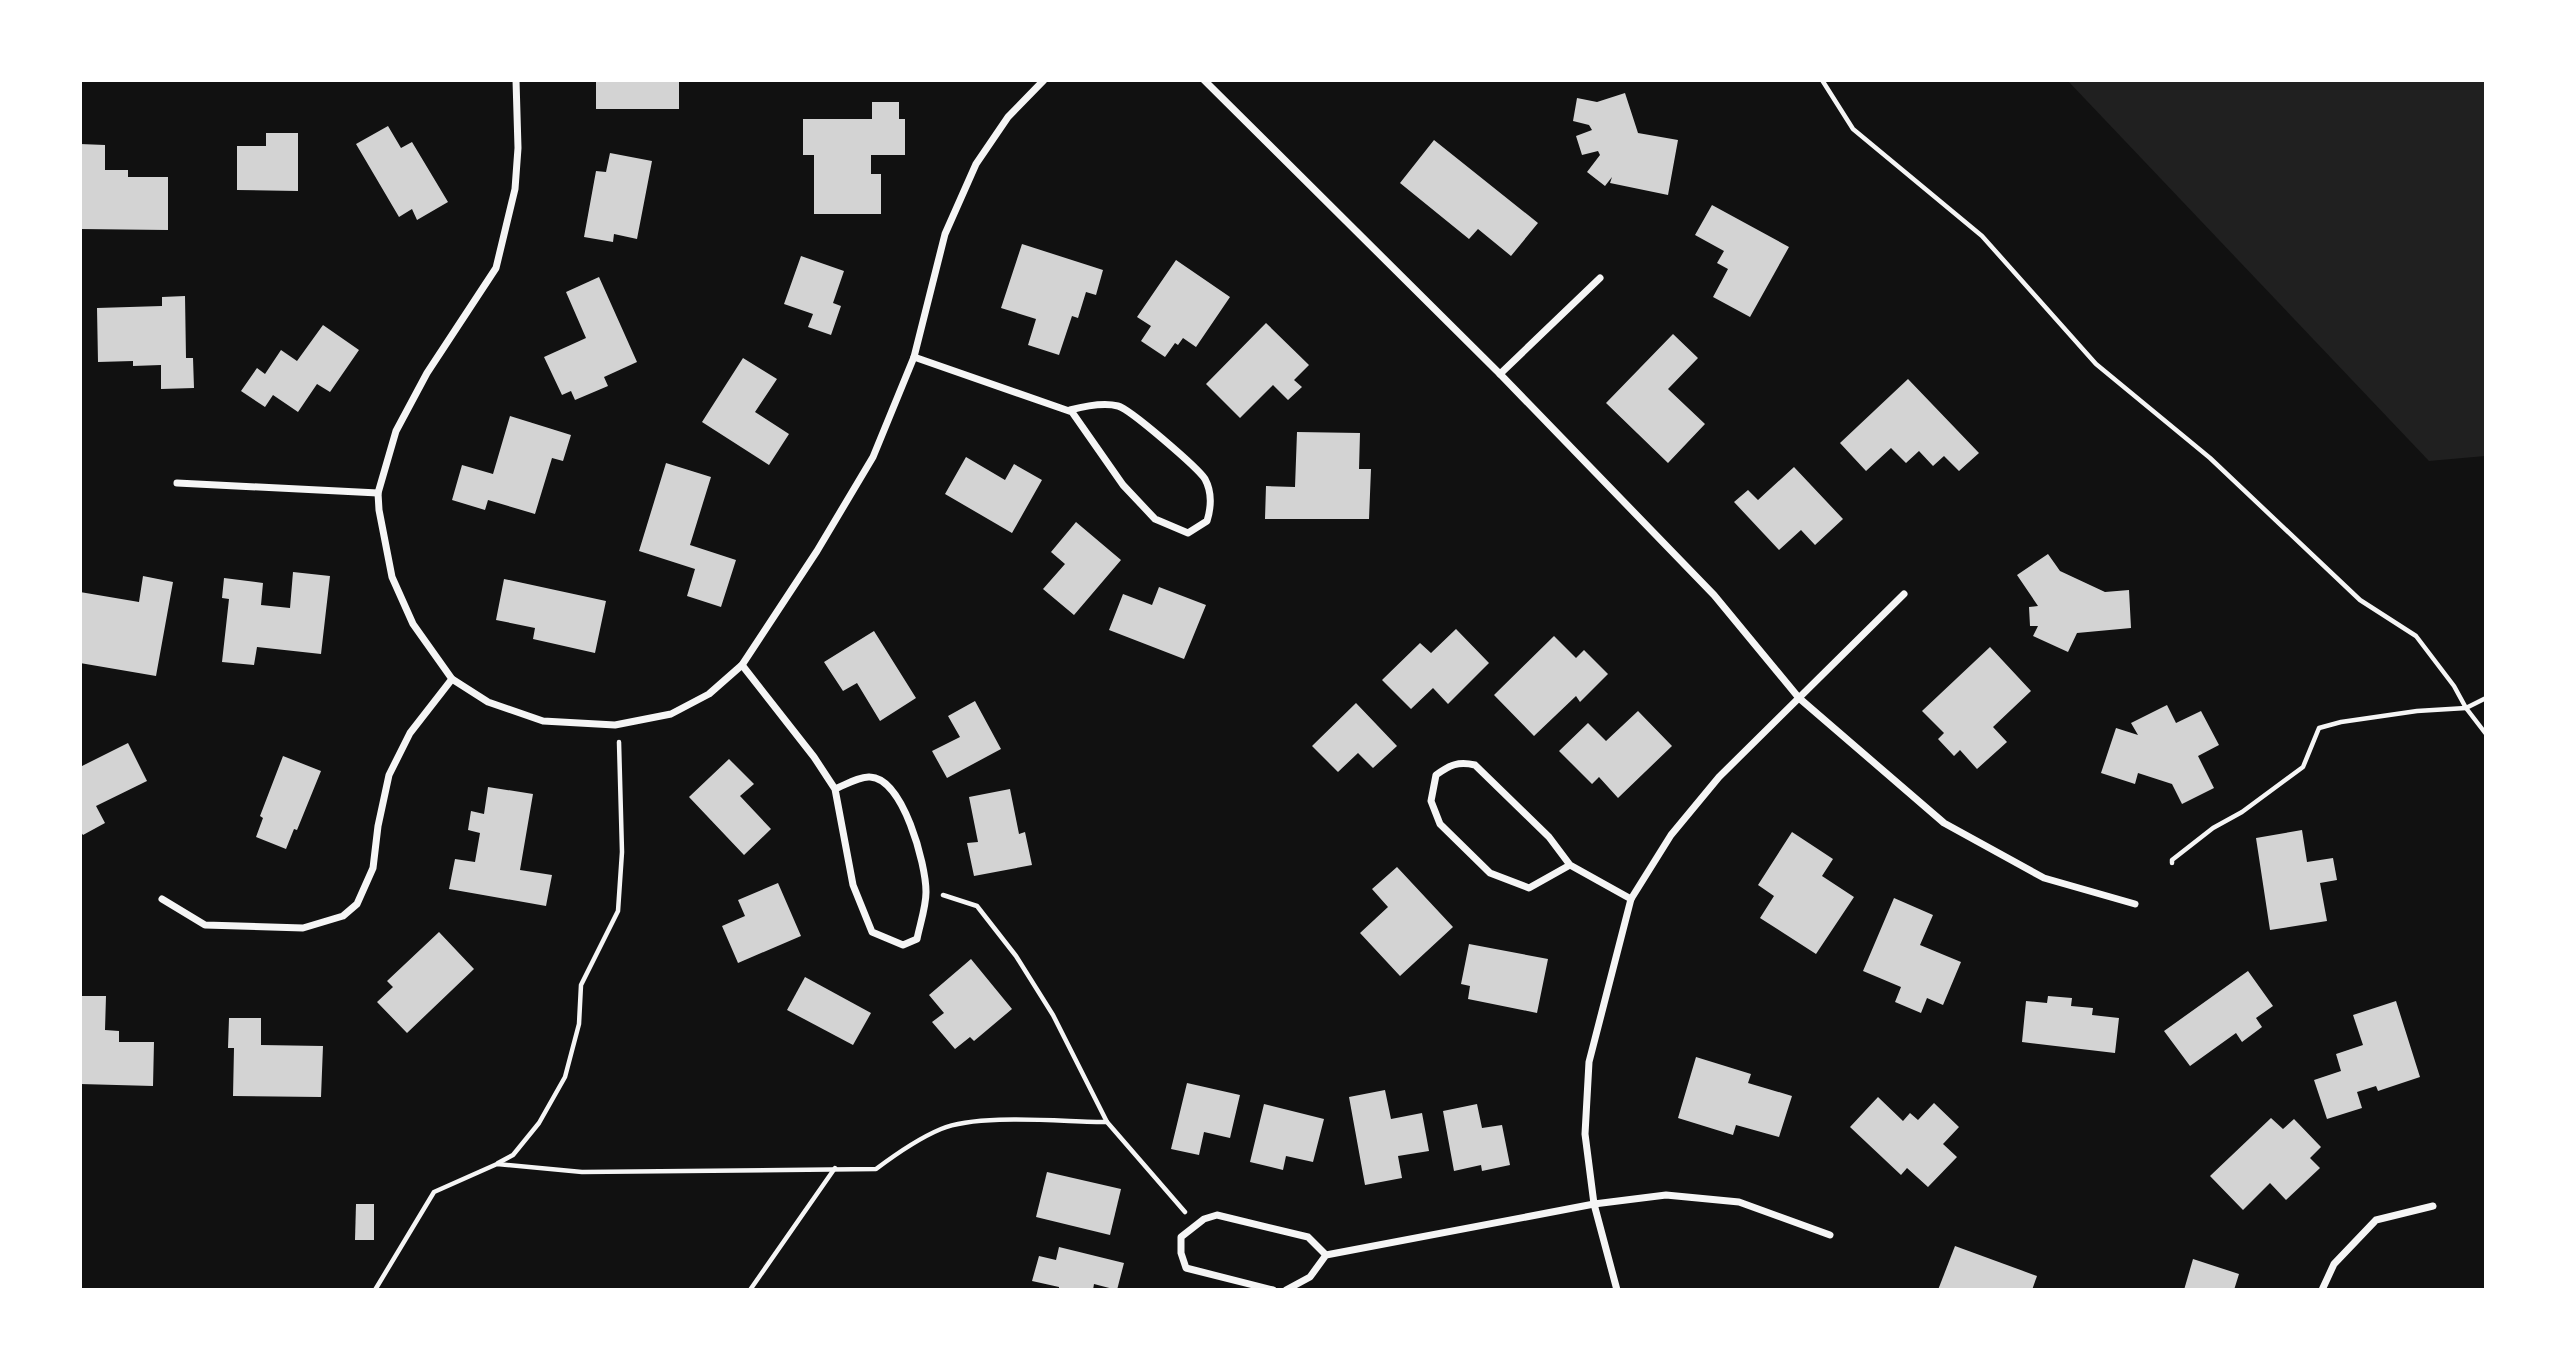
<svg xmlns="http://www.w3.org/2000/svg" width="2566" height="1370" font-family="Manrope,sans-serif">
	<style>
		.green { fill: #202020 }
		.building { fill: #d3d3d3 }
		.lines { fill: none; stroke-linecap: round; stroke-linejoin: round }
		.path { stroke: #f5f5f5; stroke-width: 4.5 }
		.minor { stroke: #f5f5f5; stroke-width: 7 }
	</style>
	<rect width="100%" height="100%" fill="#111"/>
	<path class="green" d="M2068,81h417v375l-56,5z"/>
	<g class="building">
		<rect x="596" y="80" width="83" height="29"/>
		<path d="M1625,93l13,40 40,7 -10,55 -58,-12 2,-6 -7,9 -18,-14 13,-17 -2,-4 -16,4 -6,-19 16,-6 -3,-5 -16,-4 4,-23 20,4z"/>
		<path d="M872,102h27v17h6v36h-34v19h10v40h-67v-59h-11v-36h69z"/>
		<path d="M388,126l13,22 11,-6 36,60 -31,18 -5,-11 -13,8 -43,-73z"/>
		<path d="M266,133h32v58l-61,-1v-44h29z"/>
		<path d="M1434,140l104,83 -27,33 -33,-27 -9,10 -69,-56z"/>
		<path d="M80,144l25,1v25h23v7h40v53l-88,-1z"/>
		<path d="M610,153l42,8 -15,78 -23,-5 -1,8 -29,-5 12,-66 10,1z"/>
		<path d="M1712,205l77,42 -39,70 -37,-20 15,-28 -11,-6 7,-12 -29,-16z"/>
		<path d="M1022,244l81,26 -7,25 -10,-3 -8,26 -6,-2 -13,39 -31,-10 8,-26 -35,-11z"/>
		<path d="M801,256l43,15 -11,32 8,3 -10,29 -23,-8 5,-13 -29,-10z"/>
		<path d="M1176,260l54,37 -34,50 -13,-9 -5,7 -3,-2 -10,14 -24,-16 10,-15 -14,-9z"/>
		<path d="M599,277l38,85 -33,15 4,9 -33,14 -4,-9 -9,4 -18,-38 42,-19 -20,-46z"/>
		<path d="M185,296l1,62h7l1,30 -33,1v-24l-28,1v-5l-35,1 -1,-54 65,-2v-9z"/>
		<path d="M1266,323l43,42 -15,15 8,7 -14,13 -15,-15 -33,33 -34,-34z"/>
		<path d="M323,325l36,25 -29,42 -13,-8 -19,28 -25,-17 -8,12 -24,-16 16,-23 8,6 16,-24 16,11z"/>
		<path d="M1673,334l25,24 -30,31 37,35 -37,39 -62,-60z"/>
		<path d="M743,358l34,21 -22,33 34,22 -20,31 -67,-43z"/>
		<path d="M1908,379l71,74 -20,18 -15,-15 -11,10 -14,-15 -13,12 -15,-15 -25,23 -26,-28z"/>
		<path d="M510,416l61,19 -8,26 -11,-3 -17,56 -47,-14 -3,10 -33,-10 10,-35 31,9z"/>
		<path d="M1297,432l63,1 -1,36h12l-2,50h-104l1,-33 29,1z"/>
		<path d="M966,457l39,23 9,-16 28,16 -30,53 -67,-39z"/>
		<path d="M666,463l45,14 -21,68 46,15 -15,47 -34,-11 8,-27 -56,-18z"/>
		<path d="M1794,467l49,52 -28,26 -14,-15 -22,20 -45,-48 14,-12 10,10z"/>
		<path d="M1076,522l45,38 -47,55 -31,-26 22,-25 -14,-12z"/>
		<path d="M2048,554l12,17 45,21 24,-2 2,38 -54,5 -9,19 -35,-16 5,-10h-8l-1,-19 9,-1 -21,-31z"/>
		<path d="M293,572l37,4 -9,78 -64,-7 -3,18 -32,-3 7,-63 -7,-1 2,-20 39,5 -2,22 29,3z"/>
		<path d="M143,576l30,6 -17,94 -76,-13v-71l59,10z"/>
		<path d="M504,579l102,22 -11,52 -62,-14 2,-11 -39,-8z"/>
		<path d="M1159,587l47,18 -22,54 -75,-29 14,-36 29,11z"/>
		<path d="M1456,629l33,34 -41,41 -15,-16 -22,21 -29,-29 38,-37 11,10z"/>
		<path d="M874,631l42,67 -36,23 -23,-38 -14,8 -19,-29z"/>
		<path d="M1554,636l22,22 8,-8 24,24 -28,28 -4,-6 -42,40 -40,-41z"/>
		<path d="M1990,647l41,44 -38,36 14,15 -30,27 -17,-19 -6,6 -16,-17 6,-6 -22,-22z"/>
		<path d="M975,701l26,48 -54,29 -15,-27 28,-14 -12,-21z"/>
		<path d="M1356,703l41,43 -24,22 -15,-15 -20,19 -26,-26z"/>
		<path d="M2167,705l9,18 25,-12 18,34 -21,11 16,32 -32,16 -10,-20 -34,-11 -3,11 -34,-11 15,-45 22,7 -7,-12z"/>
		<path d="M1638,711l34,35 -54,52 -19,-21 -7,7 -33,-33 29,-28 18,18z"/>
		<path d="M128,743l19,38 -51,25 9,17 -22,12 -3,-4v-64z"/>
		<path d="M283,756l38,15 -24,59 -3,-1 -8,20 -30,-12 7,-19 -3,-2z"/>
		<path d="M729,759l25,25 -14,12 31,33 -27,26 -55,-58z"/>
		<path d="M488,787l45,7 -13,76 32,5 -6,31 -97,-17 6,-30 20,3 5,-29 -12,-3 3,-19 13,3z"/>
		<path d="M1010,789l9,45 6,-2 7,33 -58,11 -7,-33 11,-1 -9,-45z"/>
		<path d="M2302,830l5,32 26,-4 4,22 -17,3 7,38 -57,9 -14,-92z"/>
		<path d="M1792,832l41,27 -11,17 32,21 -38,57 -56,-36 14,-22 -16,-11z"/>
		<path d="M1397,867l56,60 -53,49 -40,-43 28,-26 -16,-18z"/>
		<path d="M778,883l23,53 -63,27 -16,-37 23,-10 -7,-16z"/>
		<path d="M1894,898l39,17 -13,30 41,17 -18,43 -16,-7 -6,15 -26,-11 6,-15 -38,-16z"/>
		<path d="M439,932l35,37 -67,64 -30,-31 16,-15 -6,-6z"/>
		<path d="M1469,944l79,15 -11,54 -69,-14 2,-13 -9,-2z"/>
		<path d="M971,959l41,50 -38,32 -4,-4 -15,12 -23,-27 12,-9 -15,-18z"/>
		<path d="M2248,971l25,35 -17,12 6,9 -20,15 -6,-9 -46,33 -26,-35z"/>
		<path d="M805,977l66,36 -18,32 -66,-35z"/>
		<path d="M80,996h26l-1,34 14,1v11h35l-1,44 -73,-2z"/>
		<path d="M2048,996l24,2 -1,8 22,2 -1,7 27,3 -4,35 -93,-11 4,-41 21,2z"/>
		<path d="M2396,1001l24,76 -42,14 -2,-5 -19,6 5,16 -35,11 -13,-39 27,-9 -5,-17 27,-9 -10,-30z"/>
		<path d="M229,1018h32v27l62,1 -2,51 -88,-1 1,-48h-6z"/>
		<path d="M1696,1057l55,17 -3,9 44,13 -13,41 -43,-12 -3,10 -55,-17z"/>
		<path d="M1187,1083l53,12 -10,43 -26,-6 -5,23 -28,-6z"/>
		<path d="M1385,1090l6,29 31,-6 7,38 -31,5 4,22 -37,7 -16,-88z"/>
		<path d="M1878,1097l25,24 7,-8 8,7 16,-17 25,24 -16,17 14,13 -29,30 -21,-19 -6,7 -51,-48z"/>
		<path d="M1264,1104l60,15 -11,43 -27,-6 -3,14 -33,-8z"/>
		<path d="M1477,1104l5,24 20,-3 8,40 -28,6 -1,-6 -27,6 -11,-60z"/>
		<path d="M2271,1118l12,11 11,-10 27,28 -11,11 10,10 -34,32 -16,-17 -27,27 -33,-34z"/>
		<path d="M1047,1172l74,17 -11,46 -74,-18z"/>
		<path d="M356,1204h18v36h-19z"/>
		<path d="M1955,1246l82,30 -5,14h-94z"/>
		<path d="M1059,1247l65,16 -7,27 -23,-6 -1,6h-34v-3l-27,-6 7,-25 17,4z"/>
		<path d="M2193,1259l46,15 -5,16h-50z"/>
	</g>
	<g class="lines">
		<g class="path">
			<path d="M1822,80l31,49 129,107 114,128 114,94 150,142 56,36 38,50 12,22 20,26"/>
			<path d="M2172,863v-3l41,-32 29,-16 61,-45 16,-39 22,-6 76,-11 49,-3 20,-10"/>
			<path d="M943,895l34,11 39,50 37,59 54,107 78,90"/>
			<path d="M498,1163l15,-8 26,-32 26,-46 14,-53 2,-39 37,-74 4,-59 -3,-110"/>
			<path d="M375,1290l59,-98 63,-28 85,8 294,-3c20,-15 41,-30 65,-40 38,-16 122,-7 166,-7"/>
			<path d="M750,1290l85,-122"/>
		</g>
		<g class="minor">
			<path d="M516,80l2,68 -3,41 -19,79 -69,105 -31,58 -18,62 1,17 13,67 21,47 39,55 36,23 55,19 72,4 56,-11 38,-20 33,-29 75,-114 56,-94 41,-100 31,-123 31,-70 32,-47 36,-37"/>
			<path d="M1204,80l296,294 214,221 85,103 145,125 100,55 91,26"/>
			<path d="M914,357l158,55 51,73 32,34 33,14 19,-12c4,-13 5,-29 -2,-42 -7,-11 -75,-70 -87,-73 -15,-4 -33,0 -48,4l2,2"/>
			<path d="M1500,374l100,-96"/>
			<path d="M177,483l201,10"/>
			<path d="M742,665l72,92 21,32 18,96 19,47 31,13 14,-6c3,-15 9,-32 9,-47 0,-28 -23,-114 -56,-115 -10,-1 -25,8 -35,12"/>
			<path d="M1570,865l-41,23 -39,-15 -50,-49 -9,-23 5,-26c14,-10 22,-14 39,-10l74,72 21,28 61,34"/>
			<path d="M162,899l43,26 98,3 40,-12 14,-12 16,-36 5,-42 11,-51 21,-42 42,-54"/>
			<path d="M1273,1290l-87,-22 -5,-15v-16l23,-18 13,-4 91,22 18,18"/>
			<path d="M1286,1290l24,-13 16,-22 268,-51 72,-9 73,7 91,33"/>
			<path d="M1617,1290l-23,-86 -9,-70 4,-72 42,-163 40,-64 48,-58 185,-183"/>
			<path d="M2322,1290l12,-26 42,-44 57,-14"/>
		</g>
	</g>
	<rect width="2566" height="1370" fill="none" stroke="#ffffff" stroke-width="164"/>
</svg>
